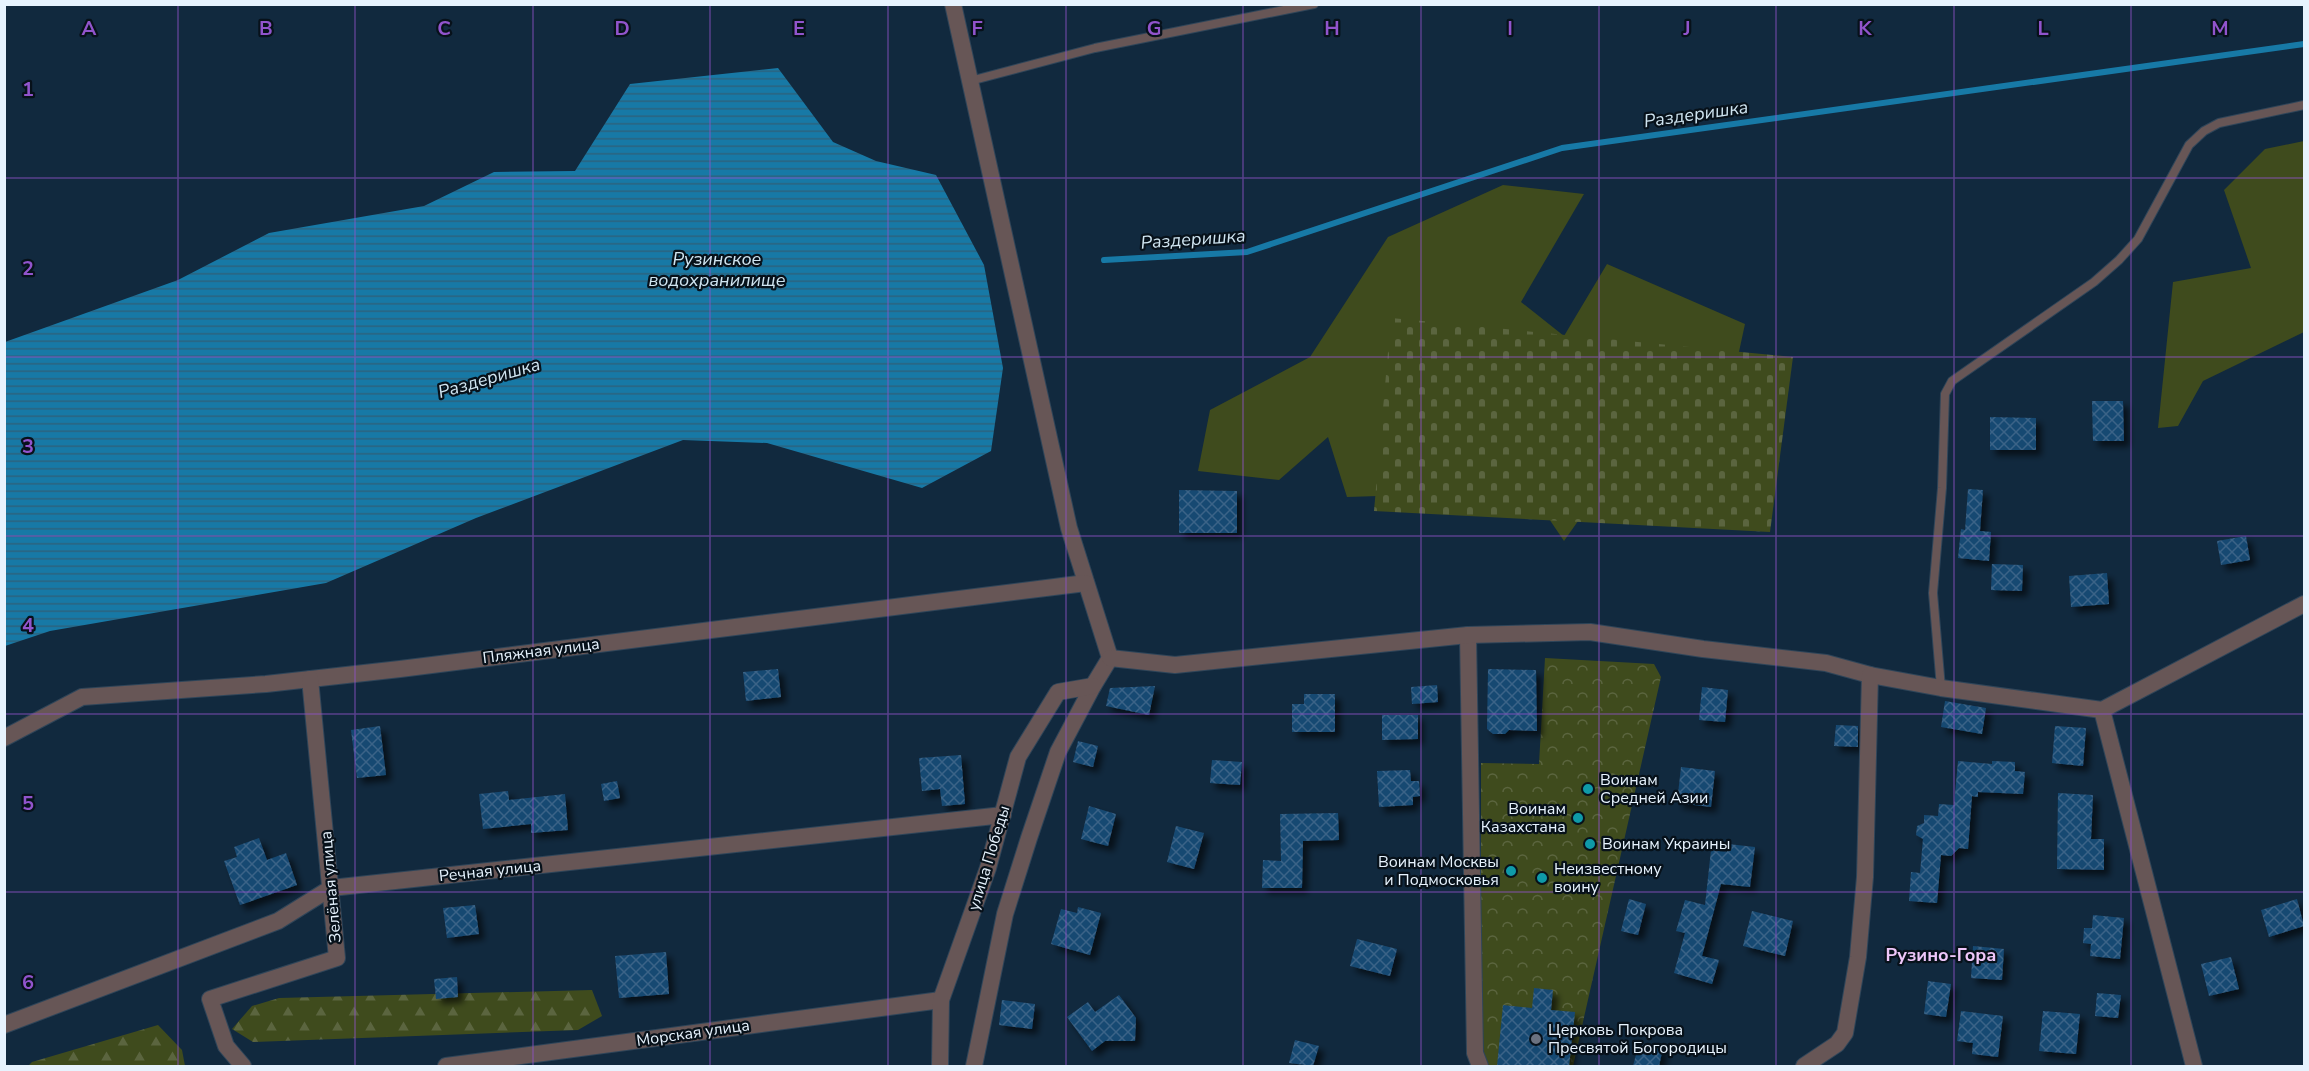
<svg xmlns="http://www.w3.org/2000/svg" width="2309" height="1071" font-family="'Nunito Sans',sans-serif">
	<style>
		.grass { fill: #3f4b1d }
		.forest { fill: url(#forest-firs) }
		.cemetery { fill: url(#cemetery-stones) }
		.park { fill: url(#park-crowns) }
		.water { fill: url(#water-rules) }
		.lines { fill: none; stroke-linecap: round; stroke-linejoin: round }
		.stream { stroke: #1779a6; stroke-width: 6 }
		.building { fill: url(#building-cross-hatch); filter: url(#shadow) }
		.lane-casing { stroke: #2f4559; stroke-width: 10 }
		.street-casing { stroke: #2f4559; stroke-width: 18 }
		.lane { stroke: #675656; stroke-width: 8 }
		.street { stroke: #675656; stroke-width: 16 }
		.grid { fill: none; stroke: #9154cc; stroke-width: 1.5; stroke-opacity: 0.55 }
		.culture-dot { fill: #0f9aa8; stroke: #07111a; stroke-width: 2 }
		.worship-dot { fill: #6b7280; stroke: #07111a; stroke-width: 2 }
		.labels { text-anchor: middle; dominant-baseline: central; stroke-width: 4.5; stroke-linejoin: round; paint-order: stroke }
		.street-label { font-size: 16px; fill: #e7f3fe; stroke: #07111a }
		.poi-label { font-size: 16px; fill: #e7f3fe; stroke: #07111a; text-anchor: start }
		.water-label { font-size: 18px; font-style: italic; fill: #d0e5f1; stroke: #07111a }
		.neighbourhood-label { font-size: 18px; font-weight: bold; fill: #eec6f9; stroke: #07111a }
		.grid-label { font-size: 20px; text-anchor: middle; font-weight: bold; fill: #9154cc; stroke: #07111a; stroke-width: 4.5; stroke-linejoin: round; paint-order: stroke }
	</style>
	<defs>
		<pattern id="forest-firs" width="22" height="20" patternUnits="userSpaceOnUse" patternTransform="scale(1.5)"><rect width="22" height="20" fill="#3f4b1d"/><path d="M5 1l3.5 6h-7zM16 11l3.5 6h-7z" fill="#5b653f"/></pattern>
		<pattern id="cemetery-stones" width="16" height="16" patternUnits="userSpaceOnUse" patternTransform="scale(1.5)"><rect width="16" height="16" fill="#3f4b1d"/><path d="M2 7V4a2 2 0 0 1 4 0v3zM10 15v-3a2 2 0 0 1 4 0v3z" fill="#5b653f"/></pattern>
		<pattern id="park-crowns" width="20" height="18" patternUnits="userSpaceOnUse" patternTransform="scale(1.5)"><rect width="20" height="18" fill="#3f4b1d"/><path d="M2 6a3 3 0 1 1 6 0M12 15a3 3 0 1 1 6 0" fill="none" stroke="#5b653f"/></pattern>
		<pattern id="water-rules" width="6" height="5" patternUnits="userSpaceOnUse" patternTransform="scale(1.5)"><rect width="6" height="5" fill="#1779a6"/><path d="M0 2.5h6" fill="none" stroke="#2c637e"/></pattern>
		<pattern id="building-cross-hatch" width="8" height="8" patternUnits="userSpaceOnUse" patternTransform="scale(1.5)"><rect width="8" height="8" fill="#194972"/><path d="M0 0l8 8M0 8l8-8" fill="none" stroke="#3a6487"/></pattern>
		<filter id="shadow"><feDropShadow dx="5.5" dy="5.5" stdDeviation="3" flood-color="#0009"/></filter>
	</defs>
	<rect width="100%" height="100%" fill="#11293e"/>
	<g class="grass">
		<path d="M2304,141v191l-101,49 -25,45 -20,2 15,-146 78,-14 -27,-78 41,-41z"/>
		<path d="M1503,185l81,9 -63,108 43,34 43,-72 138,60 -42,194 -101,-31 -38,54 -73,-108 -49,61 -95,3 -19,-60 -49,43 -81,-9 12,-61 100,-53 78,-120z"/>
	</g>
	<g class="forest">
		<path d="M592,990l10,26 -24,14 -325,12 -21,-13 20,-23 27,-8z"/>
		<path d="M158,1025l24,25 3,16h-157l4,-4z"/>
	</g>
	<path class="cemetery" d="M1391,318l402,39 -23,175 -396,-21z"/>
	<path class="park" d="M1545,658l109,6 7,13 -88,389h-87l-5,-11v-292l58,1z"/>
	<path class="water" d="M778,68l55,74 43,19 60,14 48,90 19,103 -12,83 -69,37 -155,-45 -84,-3 -207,78 -150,65 -276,48 -45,15v-304l173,-62 91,-47 155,-27 70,-34 81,-1 55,-87z"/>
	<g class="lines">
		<path class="stream" d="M1104,260l143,-8 315,-104 742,-104"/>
	</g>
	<g class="building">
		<path d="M2092,401h31l1,40h-31z"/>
		<path d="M1990,417l46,1v32h-46z"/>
		<path d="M1968,489l15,1 -3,41 11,1 -2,29 -31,-3 3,-29 4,1z"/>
		<path d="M1179,490l58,1v42h-58z"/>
		<path d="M2246,536l4,24 -29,5 -4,-24z"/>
		<path d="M1992,564l31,1 -1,26 -31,-1z"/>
		<path d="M2107,573l2,31 -38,3 -2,-31z"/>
		<path d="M778,669l3,28 -35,4 -3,-29z"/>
		<path d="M1488,669l48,1 1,61 -28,-1 -4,4h-12l-6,-5z"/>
		<path d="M1437,685l1,17 -26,2 -1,-17z"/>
		<path d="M1155,686l-6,29 -43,-9 4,-18z"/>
		<path d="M1702,687l26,3 -3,32 -26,-2z"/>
		<path d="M1304,694h31v38h-43v-28h12z"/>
		<path d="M1945,701l41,7 -4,26 -41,-7z"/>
		<path d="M1382,715h36v24l-36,1z"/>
		<path d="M1836,725l22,1v21l-24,-1z"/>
		<path d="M380,726l6,49 -29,3 -6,-48z"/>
		<path d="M2055,726l31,2 -3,38 -31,-3z"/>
		<path d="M1078,741l20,5 -5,21 -20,-5z"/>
		<path d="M961,755l4,49 -23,2 -2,-17 -18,2 -3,-33z"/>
		<path d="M1212,760l30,2 -2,23 -30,-2z"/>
		<path d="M1958,761l34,3v-3l23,1v9l10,1 -2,22 -45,-2v5l-6,-1 -4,53 -9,-1 -8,8 -10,-1 -4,48 -28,-2 2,-29 9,1 3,-34 -7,-4 1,-9 7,-3v-8l14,1 1,-12 15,1z"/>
		<path d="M1681,767l34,4 -4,36 -34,-4z"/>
		<path d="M1410,770l1,11h8l1,15 -7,1v8l-34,2 -2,-36z"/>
		<path d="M617,781l3,17 -16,3 -3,-17z"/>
		<path d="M508,791l1,9 56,-6 3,36 -37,3v-9l-48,5 -4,-35z"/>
		<path d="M2058,793l35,2 -2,44h13v31l-47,-1z"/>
		<path d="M1089,806l27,8 -8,32 -27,-7z"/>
		<path d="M1338,813l1,27 -36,1 -1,47h-40l1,-28 18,1 -1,-47z"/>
		<path d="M1176,826l28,7 -10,36 -27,-7z"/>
		<path d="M259,838l8,22 19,-7 11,32 -57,20 -16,-44 13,-4 -3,-10z"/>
		<path d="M1728,844l27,3 -5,40 -29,-3 -19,72 17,4 -7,24 -38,-11 11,-40 -9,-2 9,-31 20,5 6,-55 16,2z"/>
		<path d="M1629,899l17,5 -8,31 -17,-4z"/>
		<path d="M2297,899l7,27 -35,11 -8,-27z"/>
		<path d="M475,905l4,29 -32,4 -4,-30z"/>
		<path d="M1078,907l23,6 -11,42 -39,-11 10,-35 16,4z"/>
		<path d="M1752,911l41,10 -8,35 -42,-10z"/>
		<path d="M2093,915l31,3 -4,41 -30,-3 1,-12 -8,-1 1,-15h8z"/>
		<path d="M1357,939l40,10 -7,27 -40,-10z"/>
		<path d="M1973,946l31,3 -2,31 -31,-2z"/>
		<path d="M666,952l3,42 -50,4 -4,-42z"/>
		<path d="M2231,957l8,32 -30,7 -8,-32z"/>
		<path d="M457,977l1,20 -22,2 -2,-20z"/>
		<path d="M1928,981l23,3 -5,33 -22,-3z"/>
		<path d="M1534,988l19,2 -2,20 24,2 -6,54h-72l6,-61 29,3z"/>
		<path d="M2097,993l24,2 -3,23 -23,-2z"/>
		<path d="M1119,995l17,23 -1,23h-30l-13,10 -25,-34 21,-15 7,10z"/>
		<path d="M1002,1000l33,4 -3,25 -33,-4z"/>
		<path d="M1961,1011l42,5 -5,41 -26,-3 1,-11 -16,-2z"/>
		<path d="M2043,1011l37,3 -4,40 -37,-3z"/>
		<path d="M1295,1040l24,6 -6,20 -24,-3z"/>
		<path d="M1639,1043l24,5 -4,18h-26z"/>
	</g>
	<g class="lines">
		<g class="lane-casing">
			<g id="lane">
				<path d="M970,81l125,-33 219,-44"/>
				<path d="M1941,688l-8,-95 9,-105 3,-94 7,-13 142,-99 25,-22 19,-21 51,-94 15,-14 15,-8 85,-18"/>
			</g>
		</g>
		<g class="street-casing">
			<g id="street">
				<path d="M953,4l116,524 41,130 -17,28 -35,66 -29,86 -24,76 -31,152"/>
				<path d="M1468,635l7,418 5,13"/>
				<path d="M1110,658l65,7 293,-30 122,-3 113,17 123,14 44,12"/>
				<path d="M2102,710l92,356"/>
				<path d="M4,738l78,-41 184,-13 134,-15 686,-86"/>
				<path d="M4,1025l274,-104 53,-33 672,-73"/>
				<path d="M243,1066l-17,-20 -16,-47 127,-41 -27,-279"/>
				<path d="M446,1066l495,-66"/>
				<path d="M940,1066l1,-66 47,-132 30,-111 40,-65 35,-6"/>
				<path d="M1804,1066l33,-22 8,-11 13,-76 7,-80 5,-202 71,13 161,22 202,-106"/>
			</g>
		</g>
		<use href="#lane" class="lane"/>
		<use href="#street" class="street"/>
	</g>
	<path class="grid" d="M178,4v1062M355,4v1062M533,4v1062M710,4v1062M888,4v1062M1066,4v1062M1243,4v1062M1421,4v1062M1599,4v1062M1776,4v1062M1954,4v1062M2131,4v1062M4,178h2300M4,357h2300M4,536h2300M4,714h2300M4,892h2300"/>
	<g class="culture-dot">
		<circle cx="1588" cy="789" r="6"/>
		<circle cx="1578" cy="818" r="6"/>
		<circle cx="1590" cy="844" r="6"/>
		<circle cx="1511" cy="871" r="6"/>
		<circle cx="1542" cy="878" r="6"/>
	</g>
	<circle class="worship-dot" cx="1536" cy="1039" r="6"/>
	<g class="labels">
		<g class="street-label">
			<text transform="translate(541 651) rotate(-7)">Пляжная улица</text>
			<text transform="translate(989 858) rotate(-73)">улица Победы</text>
			<text transform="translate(490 871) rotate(-6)">Речная улица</text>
			<text transform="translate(331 887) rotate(-95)">Зелёная улица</text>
			<text transform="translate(693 1033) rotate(-8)">Морская улица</text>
		</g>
		<g class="poi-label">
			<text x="1600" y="780">Воинам<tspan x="1600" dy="18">Средней Азии</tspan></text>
			<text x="1566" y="809" text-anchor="end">Воинам<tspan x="1566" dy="18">Казахстана</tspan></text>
			<text x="1602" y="844">Воинам Украины</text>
			<text x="1499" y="862" text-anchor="end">Воинам Москвы<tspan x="1499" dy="18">и Подмосковья</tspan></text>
			<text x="1554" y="869">Неизвестному<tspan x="1554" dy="18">воину</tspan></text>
			<text x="1548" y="1030">Церковь Покрова<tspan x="1548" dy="18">Пресвятой Богородицы</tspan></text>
		</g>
		<g class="water-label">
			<text transform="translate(1696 114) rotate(-8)">Раздеришка</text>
			<text transform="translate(1193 239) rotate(-4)">Раздеришка</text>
			<text x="717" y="259">Рузинское<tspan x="717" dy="21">водохранилище</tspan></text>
			<text transform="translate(489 378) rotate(-16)">Раздеришка</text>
		</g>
		<g class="neighbourhood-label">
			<text x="1941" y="955">Рузино-Гора</text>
		</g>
	</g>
	<g class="grid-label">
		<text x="89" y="35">A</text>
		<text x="266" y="35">B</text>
		<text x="444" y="35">C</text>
		<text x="622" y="35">D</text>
		<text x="799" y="35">E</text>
		<text x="977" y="35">F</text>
		<text x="1154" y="35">G</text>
		<text x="1332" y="35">H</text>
		<text x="1510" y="35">I</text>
		<text x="1687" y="35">J</text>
		<text x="1865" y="35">K</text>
		<text x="2043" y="35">L</text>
		<text x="2220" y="35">M</text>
		<text x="28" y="96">1</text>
		<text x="28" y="275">2</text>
		<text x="28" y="453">3</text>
		<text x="28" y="632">4</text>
		<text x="28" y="810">5</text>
		<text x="28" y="989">6</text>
	</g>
	<rect width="2309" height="1071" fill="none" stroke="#e7f3fe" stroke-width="12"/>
</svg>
